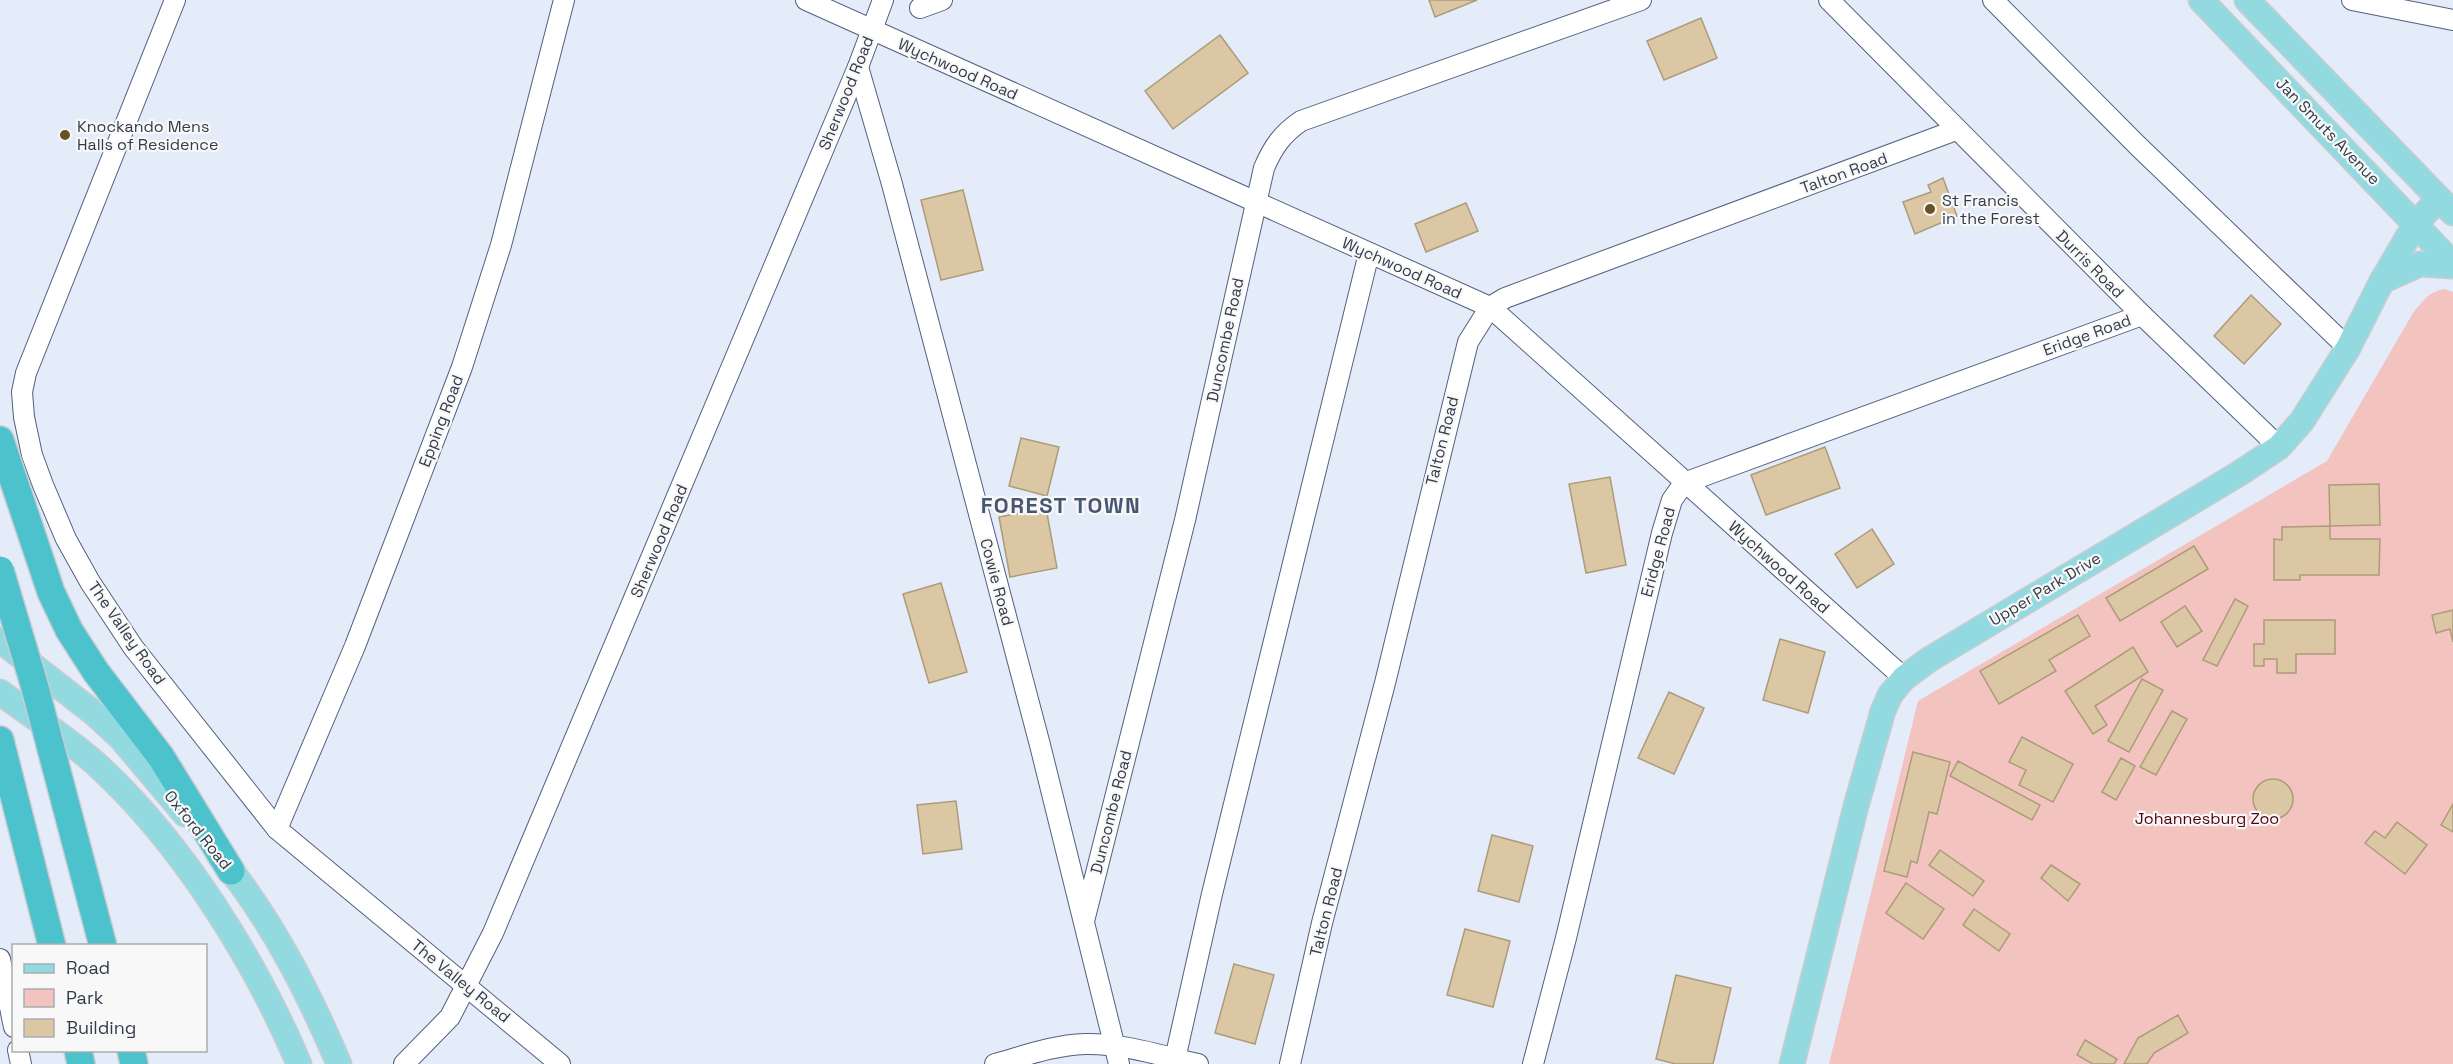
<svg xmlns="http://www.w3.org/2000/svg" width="2453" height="1064" font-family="'Space Grotesk',sans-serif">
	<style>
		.green { fill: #f3c3c0 }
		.building { fill: #dbc7a4; stroke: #ae9b79; stroke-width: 1.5 }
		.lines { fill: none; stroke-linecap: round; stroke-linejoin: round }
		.minor-casing { stroke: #51617e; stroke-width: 22 }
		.major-casing { stroke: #caccd0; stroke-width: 27 }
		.highway-casing { stroke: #caccd0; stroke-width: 30 }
		.minor { stroke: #fff; stroke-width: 20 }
		.major { stroke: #93dae0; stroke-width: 24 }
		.highway { stroke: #4bc2cc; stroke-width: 27 }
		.highway-bridge-casing { stroke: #caccd0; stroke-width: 30; stroke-linecap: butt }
		.highway-bridge { stroke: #4bc2cc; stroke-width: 27 }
		.poi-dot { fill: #695122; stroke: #f8f8f8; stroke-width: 2 }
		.labels { text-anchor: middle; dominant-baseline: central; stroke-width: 4.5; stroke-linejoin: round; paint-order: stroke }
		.street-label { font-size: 16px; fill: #333b49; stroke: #f8f8f8 }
		.poi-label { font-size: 16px; fill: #333b49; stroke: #f8f8f8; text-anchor: start }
		.park-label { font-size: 16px; fill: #53010c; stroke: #f8f8f8 }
		.district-label { font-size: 22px; font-weight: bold; letter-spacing: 1.5px; fill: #465673; stroke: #f8f8f8 }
	</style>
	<rect width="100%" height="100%" fill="#e4ebf9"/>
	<path class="green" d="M2445,289l8,3v772h-624l89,-363 409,-240 86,-148c10,-12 16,-22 32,-24z"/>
	<g class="building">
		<path d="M1429,0h48l-42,17z"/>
		<path d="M1701,18l16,40 -53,22 -17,-39z"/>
		<path d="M1220,35l28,38 -75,56 -28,-38z"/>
		<path d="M1943,178l14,38 -42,18 -12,-32 28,-10 -3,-7z"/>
		<path d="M963,190l20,80 -42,10 -20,-80z"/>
		<path d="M1466,203l12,28 -52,21 -11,-28z"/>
		<path d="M2251,295l30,29 -37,40 -30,-28z"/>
		<path d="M1021,438l38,9 -12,49 -38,-10z"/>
		<path d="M1825,447l15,41 -74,27 -15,-40z"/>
		<path d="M1610,477l16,88 -40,8 -17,-89z"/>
		<path d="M2379,484l1,41 -50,1 -1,-41z"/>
		<path d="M1046,508l11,60 -47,9 -11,-60z"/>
		<path d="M2330,526v13h50l-1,36h-79v5h-26v-41l8,1v-13z"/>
		<path d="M1872,529l22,35 -37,24 -22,-34z"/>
		<path d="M2194,546l14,23 -88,52 -14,-23z"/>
		<path d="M941,583l26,89 -38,11 -26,-89z"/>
		<path d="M2235,599l13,7 -31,60 -14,-6z"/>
		<path d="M2185,606l17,25 -25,16 -16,-25z"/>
		<path d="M2453,610v32l-3,-13 -14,4 -4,-18z"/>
		<path d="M2078,615l12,21 -41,24 7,11 -57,33 -19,-33z"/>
		<path d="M2264,620h71v34h-39v19h-19v-14h-13v7h-10v-22h10z"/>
		<path d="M1780,639l45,13 -17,61 -45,-13z"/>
		<path d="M2133,647l15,25 -53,34 12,19 -14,9 -28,-43z"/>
		<path d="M2142,679l21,11 -34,62 -21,-11z"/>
		<path d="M1669,692l35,16 -30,66 -36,-16z"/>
		<path d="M2172,711l15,8 -31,56 -16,-8z"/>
		<path d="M2022,737l51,27 -20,38 -34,-17 7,-15 -17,-8z"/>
		<path d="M1913,752l37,10 -13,52 -8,-2 -12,51 -6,-2 -4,16 -23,-6z"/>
		<path d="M2121,758l14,8 -19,34 -14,-8z"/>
		<path d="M1958,761l82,44 -8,15 -82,-44z"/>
		<circle cx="2273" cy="799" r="20"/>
		<path d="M956,801l6,48 -39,5 -6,-49z"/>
		<path d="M2453,804v28l-12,-7z"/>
		<path d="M2397,822l30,23 -22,29 -40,-31 10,-12 10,7z"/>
		<path d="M1492,835l41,11 -14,56 -41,-11z"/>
		<path d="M1940,850l44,31 -11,15 -44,-31z"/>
		<path d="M2051,865l29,19 -12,17 -27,-23z"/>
		<path d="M1906,883l38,26 -21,30 -37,-26z"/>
		<path d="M1974,909l36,25 -11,17 -36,-26z"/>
		<path d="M1465,929l45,12 -17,66 -46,-12z"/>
		<path d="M1234,964l40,11 -19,69 -40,-11z"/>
		<path d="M1676,975l55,13 -18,76h-37l-20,-5z"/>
		<path d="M2178,1015l10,18 -34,20 -7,11h-23l14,-26z"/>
		<path d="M2085,1040l32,19 -3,5h-21l-16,-9z"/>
	</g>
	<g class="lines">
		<g class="minor-casing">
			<g id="minor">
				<path d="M175,0l-149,373 -4,19 2,25 8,38 11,30 23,54 24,43 43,65 144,182 283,235"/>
				<path d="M806,0l684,307 414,371"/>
				<path d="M1829,0l313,315 137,132"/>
				<path d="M1993,0l144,145 211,203"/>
				<path d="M2352,0l101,20"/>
				<path d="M920,8l22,-8"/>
				<path d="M858,67l34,117 148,561 79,319"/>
				<path d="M277,829l78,-183 107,-279 39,-122 63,-245"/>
				<path d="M1084,921l101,-401 79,-352c9,-21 18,-34 37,-47l340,-121"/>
				<path d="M0,959l14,68"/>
				<path d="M18,1050l3,14"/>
				<path d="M1175,1059l37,-165 157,-641"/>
				<path d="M404,1064l46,-47 43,-84 365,-866 25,-67"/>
				<path d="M995,1064c29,-8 59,-19 90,-20 37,-1 77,12 113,20"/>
				<path d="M1290,1064l32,-141 63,-240 83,-341 22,-35 15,-9 451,-168"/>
				<path d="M1533,1064l33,-126 96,-405 10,-33 12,-17 458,-168"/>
			</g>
		</g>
		<g class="major-casing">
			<g id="major">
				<path d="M2201,0l252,264"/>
				<path d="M2247,0l206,213"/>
				<path d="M2382,281l38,-17 33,2"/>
				<path d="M0,640l95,74 25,23 65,77"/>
				<path d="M0,692c31,24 66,45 95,71 86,78 159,195 204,301"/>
				<path d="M219,855c52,64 88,134 120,209"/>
				<path d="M1792,1064l64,-258 27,-95 7,-16 14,-17 26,-19 310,-186 39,-26 23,-26 46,-73 34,-67 34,-58 23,-24"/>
			</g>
		</g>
		<g class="highway-casing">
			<g id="highway">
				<path d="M0,440l51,152 18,38 27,42 65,85 70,114"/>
				<path d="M0,740l52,206"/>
				<path d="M78,1050l3,14"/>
				<path d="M131,1050l3,14"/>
			</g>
		</g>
		<use href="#minor" class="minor"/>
		<use href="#major" class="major"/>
		<use href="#highway" class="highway"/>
		<g class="highway-bridge-casing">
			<path id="highway-bridge" d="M0,570l34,114 69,262"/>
		</g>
		<use href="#highway-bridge" class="highway-bridge"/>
	</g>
	<g class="poi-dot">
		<circle cx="65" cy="135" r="6"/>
		<circle cx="1930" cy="209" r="6"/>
	</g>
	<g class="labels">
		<g class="street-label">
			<text transform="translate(958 69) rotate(24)">Wychwood Road</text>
			<text transform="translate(846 93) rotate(-68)">Sherwood Road</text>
			<text transform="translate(2328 131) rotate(46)">Jan Smuts Avenue</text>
			<text transform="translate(1844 173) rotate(-20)">Talton Road</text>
			<text transform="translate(2090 264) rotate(45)">Durris Road</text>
			<text transform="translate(1402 268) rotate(24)">Wychwood Road</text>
			<text transform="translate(2087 335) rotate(-20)">Eridge Road</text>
			<text transform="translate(1225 340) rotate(-78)">Duncombe Road</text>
			<text transform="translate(441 421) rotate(-69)">Epping Road</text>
			<text transform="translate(1442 441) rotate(-76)">Talton Road</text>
			<text transform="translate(659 541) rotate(-67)">Sherwood Road</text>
			<text transform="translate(1658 552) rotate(-75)">Eridge Road</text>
			<text transform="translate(1779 567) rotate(42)">Wychwood Road</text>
			<text transform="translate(997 582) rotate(75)">Cowie Road</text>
			<text transform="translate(2045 589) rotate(-31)">Upper Park Drive</text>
			<text transform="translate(127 633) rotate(55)">The Valley Road</text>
			<text transform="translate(1111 812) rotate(-76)">Duncombe Road</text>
			<text transform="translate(198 830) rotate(51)">Oxford Road</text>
			<text transform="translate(1326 912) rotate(-76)">Talton Road</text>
			<text transform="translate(461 981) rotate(39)">The Valley Road</text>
		</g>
		<g class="poi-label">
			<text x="77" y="126">Knockando Mens<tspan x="77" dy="18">Halls of Residence</tspan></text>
			<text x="1942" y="200">St Francis<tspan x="1942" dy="18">in the Forest</tspan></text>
		</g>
		<g class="park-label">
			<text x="2207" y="818">Johannesburg Zoo</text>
		</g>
		<g class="district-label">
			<text x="1061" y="505">FOREST TOWN</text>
		</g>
	</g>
	<rect x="12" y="944" width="195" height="108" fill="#f8f8f8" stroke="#a9acb2" stroke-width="1.5"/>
	<rect x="24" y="964" width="30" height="9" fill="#93dae0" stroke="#a9acb2" stroke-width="1.5"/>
	<text x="66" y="974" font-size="18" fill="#333b49">Road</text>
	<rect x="24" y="989" width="30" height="18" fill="#f3c3c0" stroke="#a9acb2" stroke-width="1.5"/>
	<text x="66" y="1004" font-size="18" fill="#333b49">Park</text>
	<rect x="24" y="1019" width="30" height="18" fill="#dbc7a4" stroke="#a9acb2" stroke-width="1.5"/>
	<text x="66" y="1034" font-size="18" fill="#333b49">Building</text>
</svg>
